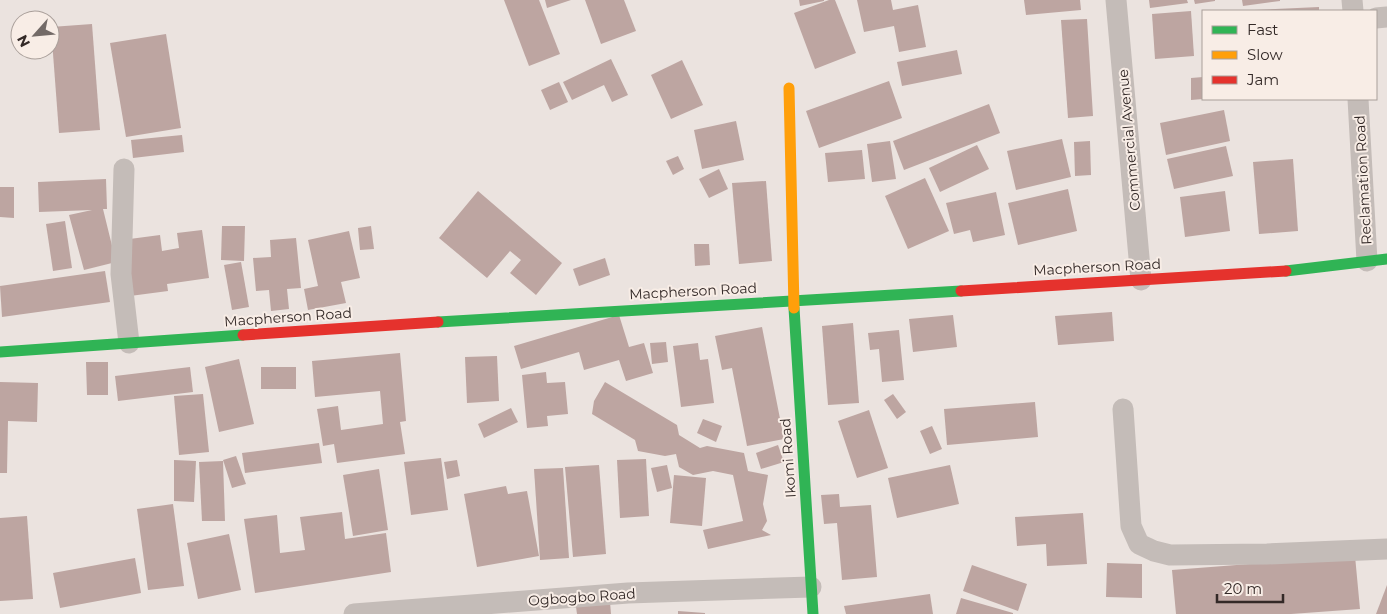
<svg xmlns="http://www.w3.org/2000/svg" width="1387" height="614" font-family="Montserrat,sans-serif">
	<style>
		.building { fill: #bda5a1 }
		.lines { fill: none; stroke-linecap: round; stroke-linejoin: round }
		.street { stroke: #c4bcb8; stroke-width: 21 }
		.fast { stroke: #30b455; stroke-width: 11 }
		.slow { stroke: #ff9f0a; stroke-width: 11 }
		.jam { stroke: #e5322d; stroke-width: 11 }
		.labels { text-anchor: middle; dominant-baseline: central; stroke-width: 4; stroke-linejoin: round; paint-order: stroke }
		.street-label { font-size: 14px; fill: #332927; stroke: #f8ede6 }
	</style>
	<rect width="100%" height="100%" fill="#ebe3df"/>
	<g class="building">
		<path d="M504,0h35l21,54 -31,12z"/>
		<path d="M545,0h26l-24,8z"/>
		<path d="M585,0h39l12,31 -35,13z"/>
		<path d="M799,0h25v1l-24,5z"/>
		<path d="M829,0h6l21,53 -41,16 -21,-56z"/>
		<path d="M857,0h34l2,10 25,-5 8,42 -27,5 -5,-26 -30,6z"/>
		<path d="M1024,0h56l1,10 -55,5z"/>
		<path d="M1149,0h38l1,3 -38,5z"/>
		<path d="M1194,0h21v1l-20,3z"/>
		<path d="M1242,0h38v1l-37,5z"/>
		<path d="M1319,7v4h-65v-1z"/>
		<path d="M1191,11l3,45 -39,3 -3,-45z"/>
		<path d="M1087,19l6,97 -25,2 -7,-98z"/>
		<path d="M92,24l8,106 -41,3 -8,-106z"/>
		<path d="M166,34l15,94 -55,9 -16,-94z"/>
		<path d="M957,50l5,24 -60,12 -5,-24z"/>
		<path d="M611,59l17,36 -16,7 -8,-17 -32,15 -9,-18z"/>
		<path d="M682,60l21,45 -32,14 -20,-44z"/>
		<path d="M1203,77v22l-12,1v-22z"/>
		<path d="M889,81l13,37 -83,30 -13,-37z"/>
		<path d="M559,82l9,20 -18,8 -9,-20z"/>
		<path d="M989,104l11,29 -96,37 -11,-29z"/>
		<path d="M1224,110l6,31 -64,14 -6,-32z"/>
		<path d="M736,121l8,39 -42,9 -8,-39z"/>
		<path d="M182,135l2,17 -51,6 -2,-18z"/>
		<path d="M1062,139l9,38 -55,13 -9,-39z"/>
		<path d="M890,141l6,38 -24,3 -5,-38z"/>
		<path d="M1090,141l1,34 -16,1 -1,-34z"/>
		<path d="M977,145l12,24 -49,23 -11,-24z"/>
		<path d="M1226,146l7,30 -59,13 -7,-30z"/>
		<path d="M862,150l3,29 -37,3 -3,-29z"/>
		<path d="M678,156l6,13 -11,6 -7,-14z"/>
		<path d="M1293,159l5,72 -39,3 -6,-72z"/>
		<path d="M719,169l9,20 -19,9 -10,-19z"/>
		<path d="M925,178l24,53 -41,18 -23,-53z"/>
		<path d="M106,179l1,30h-4l13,53 -32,8 -15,-55 23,-5 -53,2 -1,-30z"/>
		<path d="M766,181l6,80 -33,3 -7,-81z"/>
		<path d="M0,187h14v31l-14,-1z"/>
		<path d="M1068,189l9,42 -59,14 -10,-42z"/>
		<path d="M478,191l84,72 -26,32 -26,-22 11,-13 -11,-9 -23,27 -48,-40z"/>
		<path d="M1225,191l5,40 -45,6 -5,-40z"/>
		<path d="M996,192l9,43 -32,7 -3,-12 -16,4 -8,-31z"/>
		<path d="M65,221l7,47 -19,3 -7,-47z"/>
		<path d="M222,226h23l-1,35 -23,-1z"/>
		<path d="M371,226l3,23 -14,1 -2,-22z"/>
		<path d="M202,230l7,48 -42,6 1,7 -38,5 -8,-56 38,-5 2,16 17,-3 -2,-15z"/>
		<path d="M349,231l11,47 -19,4 5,21 -38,7 -4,-21 14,-3 -10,-46z"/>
		<path d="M296,238l5,50 -14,1 2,20 -18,2 -2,-21 -13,1 -3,-33 18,-1 -1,-17z"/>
		<path d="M694,244h15l1,21 -15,1z"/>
		<path d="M605,258l5,17 -31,11 -6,-17z"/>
		<path d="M241,262l8,45 -17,3 -8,-45z"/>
		<path d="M105,271l5,31 -108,15 -2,-31z"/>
		<path d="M1112,312l2,29 -56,4 -3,-29z"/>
		<path d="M619,315l10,32 15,-4 9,30 -27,8 -7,-21 -35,10 -5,-18 -58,17 -7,-23z"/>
		<path d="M953,315l4,32 -44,5 -4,-33z"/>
		<path d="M853,323l6,80 -31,2 -6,-79z"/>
		<path d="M762,327l22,112 -37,7 -15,-78 -10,2 -7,-34z"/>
		<path d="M899,330l5,50 -22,2 -3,-33 -9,1 -2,-17z"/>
		<path d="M666,342l2,20 -16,2 -2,-21z"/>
		<path d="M698,343l2,17 8,-1 6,44 -33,4 -8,-61z"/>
		<path d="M400,353l6,68 -6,1 5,32 -68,9 -3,-19 -11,2 -6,-37 21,-3 3,24 42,-6 -3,-33 -65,6 -3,-36z"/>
		<path d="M497,356l2,45 -32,2 -2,-46z"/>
		<path d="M239,359l15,65 -35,8 -14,-65z"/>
		<path d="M86,362h22v33h-21z"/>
		<path d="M190,367l3,25 -75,9 -3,-25z"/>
		<rect x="261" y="367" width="35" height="22"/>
		<path d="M546,372l1,11 18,-1 3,32 -21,2 1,10 -21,2 -5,-53z"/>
		<path d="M0,382l38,1 -1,39 -29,-1 -1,52h-7z"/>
		<path d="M605,382l72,43 2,10 21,13 7,-2 37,7 4,18 20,4 -5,29 4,17 -5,9 9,5 -63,14 -5,-19 40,-9 -10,-46 -20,-4 -20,4 -14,-8 -3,-13 -11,2 -27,-5 -3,-11 -43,-26 2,-13z"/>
		<path d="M203,394l6,58 -30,3 -5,-59z"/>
		<path d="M893,394l13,18 -9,7 -13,-19z"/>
		<path d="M1035,402l3,35 -91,8 -3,-36z"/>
		<path d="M511,408l7,14 -34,16 -6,-14z"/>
		<path d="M869,410l19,58 -31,10 -19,-57z"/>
		<path d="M703,419l19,7 -6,16 -19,-9z"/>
		<path d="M932,426l10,23 -12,5 -10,-23z"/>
		<path d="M319,443l3,20 -77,10 -3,-20z"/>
		<path d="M778,445l6,17 -23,7 -5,-16z"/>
		<path d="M236,456l10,28 -14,4 -9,-28z"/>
		<path d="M441,458l7,52 -37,5 -7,-53z"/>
		<path d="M646,459l3,57 -29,2 -3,-58z"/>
		<path d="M174,460l22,1 -2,41 -20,-1z"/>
		<path d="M457,460l3,16 -13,3 -3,-17z"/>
		<path d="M223,461l2,60h-23l-3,-59z"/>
		<path d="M599,465l7,89 -33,3 -8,-90z"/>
		<path d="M667,465l5,23 -15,4 -6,-24z"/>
		<path d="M950,465l9,39 -62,14 -9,-40z"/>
		<path d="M563,468l6,90 -29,2 -6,-91z"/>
		<path d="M379,469l9,61 -35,6 -10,-61z"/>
		<path d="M674,475l32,3 -4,48 -32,-3z"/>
		<path d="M506,486l2,8 19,-3 12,65 -62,11 -13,-73z"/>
		<path d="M839,494l1,13 31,-2 6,72 -35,3 -5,-57 -13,1 -3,-29z"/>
		<path d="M173,504l11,82 -36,4 -11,-81z"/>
		<path d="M342,512l3,27 41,-6 5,39 -136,21 -11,-74 33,-4 3,38 25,-3 -5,-33z"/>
		<path d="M1083,513l4,51 -40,2 -1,-22 -29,2 -2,-29z"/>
		<path d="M27,516l6,83 -33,2v-83z"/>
		<path d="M229,534l12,56 -43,9 -11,-56z"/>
		<path d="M1355,556l5,53 -69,5h-115l-4,-44z"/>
		<path d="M135,558l6,35 -81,15 -7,-35z"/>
		<path d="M1107,563l35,1v34l-36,-1z"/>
		<path d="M972,565l55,19 -9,27 -55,-20z"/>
		<path d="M1387,585v29h-11z"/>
		<path d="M930,594l3,20h-87l-2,-8z"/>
		<path d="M961,598l52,15v1h-57z"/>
		<path d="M610,602l1,12h-34l-1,-7z"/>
		<path d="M678,611l27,2v1h-27z"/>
	</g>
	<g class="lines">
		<g class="street">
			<path d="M1116,0l25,280"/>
			<path d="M1352,0l1,11"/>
			<path d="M1376,18l11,-1"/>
			<path d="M1358,99l9,162"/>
			<path d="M124,169l-3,105 8,69"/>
			<path d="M1123,409l8,117 8,18 15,7 16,4 97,-1 120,-5"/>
			<path d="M354,614l274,-21 183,-6"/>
		</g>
		<g class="fast">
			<path d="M1286,271l101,-12"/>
			<path d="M794,308l19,306"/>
			<path d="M438,322l523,-31"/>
			<path d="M0,352l243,-17"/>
		</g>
		<path class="slow" d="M789,88l5,220"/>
		<g class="jam">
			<path d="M961,291l325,-20"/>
			<path d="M243,335l195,-13"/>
		</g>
	</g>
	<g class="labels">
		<g class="street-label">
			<text transform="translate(1129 140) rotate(-95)">Commercial Avenue</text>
			<text transform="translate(1363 180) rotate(-93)">Reclamation Road</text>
			<text transform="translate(1097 267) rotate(-3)">Macpherson Road</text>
			<text transform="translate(693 291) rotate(-3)">Macpherson Road</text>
			<text transform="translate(288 317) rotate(-4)">Macpherson Road</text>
			<text transform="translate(788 458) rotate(-94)">Ikomi Road</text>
			<text transform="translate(582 597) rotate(-4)">Ogbogbo Road</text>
		</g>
	</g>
	<rect x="1202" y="10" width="175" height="90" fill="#f8ede6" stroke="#a99f9a"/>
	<rect x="1212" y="26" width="25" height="8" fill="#30b455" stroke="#a99f9a"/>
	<text x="1247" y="35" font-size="15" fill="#332927">Fast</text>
	<rect x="1212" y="51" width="25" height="8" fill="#ff9f0a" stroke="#a99f9a"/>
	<text x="1247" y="60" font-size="15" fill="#332927">Slow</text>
	<rect x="1212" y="76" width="25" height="8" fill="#e5322d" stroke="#a99f9a"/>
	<text x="1247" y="85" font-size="15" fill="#332927">Jam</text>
	<g transform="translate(35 35) rotate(243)"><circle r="24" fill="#f8ede6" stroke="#a99f9a"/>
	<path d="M0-4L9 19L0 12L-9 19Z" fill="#736a67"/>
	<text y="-8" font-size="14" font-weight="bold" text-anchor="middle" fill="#332927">N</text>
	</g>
	<path d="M1217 594v8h66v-8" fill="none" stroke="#332927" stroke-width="2.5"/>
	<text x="1224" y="594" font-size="15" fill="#332927" stroke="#f8ede6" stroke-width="4" paint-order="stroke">20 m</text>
</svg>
